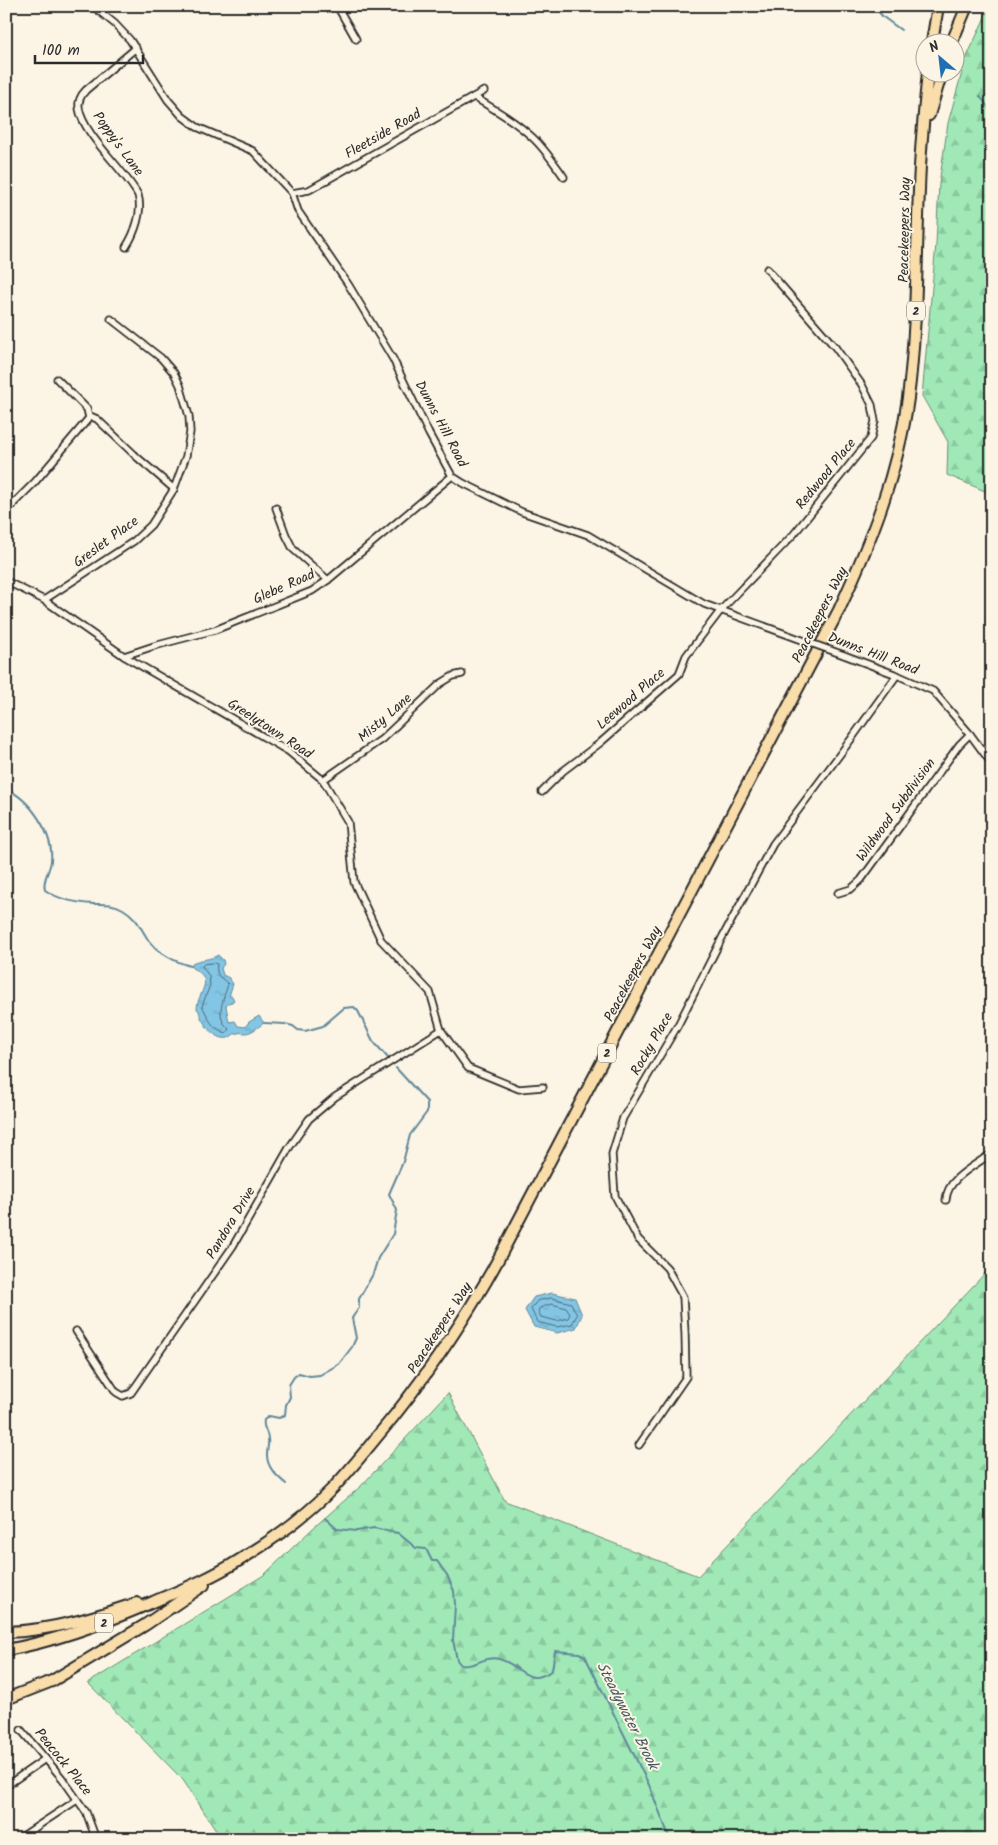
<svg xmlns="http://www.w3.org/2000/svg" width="998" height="1845" font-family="Kalam,sans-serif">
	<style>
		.forest { fill: url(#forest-firs); stroke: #668a71 }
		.water { fill: url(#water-ripples); stroke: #60879a }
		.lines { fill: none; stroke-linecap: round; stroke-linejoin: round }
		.shore { stroke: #4e6975; stroke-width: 1 }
		.stream { stroke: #60879a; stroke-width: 2 }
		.minor-casing { stroke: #2b2b2b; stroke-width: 9 }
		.motorway-casing { stroke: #2b2b2b; stroke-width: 14 }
		.minor { stroke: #fcf5e5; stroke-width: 5.5 }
		.motorway { stroke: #f9ddab; stroke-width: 10 }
		.minor-bridge-casing { stroke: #2b2b2b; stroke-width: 9; stroke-linecap: butt }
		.minor-bridge { stroke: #fcf5e5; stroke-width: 5.5 }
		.labels { text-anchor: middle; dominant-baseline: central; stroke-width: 4; stroke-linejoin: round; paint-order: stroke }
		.shield { fill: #fcf5e5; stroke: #6a6863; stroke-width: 1 }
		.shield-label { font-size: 12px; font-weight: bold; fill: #2b2b2b }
		.street-label { font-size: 14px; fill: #2b2b2b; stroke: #fcf5e5 }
		.water-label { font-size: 15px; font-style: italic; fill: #455962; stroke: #fcf5e5 }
	</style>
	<defs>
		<pattern id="forest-firs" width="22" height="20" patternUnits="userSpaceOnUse" patternTransform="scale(1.25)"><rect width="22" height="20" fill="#a0e9b7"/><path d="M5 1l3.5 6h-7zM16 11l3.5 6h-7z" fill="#8ac89e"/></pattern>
		<pattern id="water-ripples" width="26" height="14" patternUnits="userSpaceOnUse" patternTransform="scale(1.25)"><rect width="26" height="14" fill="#83c5e4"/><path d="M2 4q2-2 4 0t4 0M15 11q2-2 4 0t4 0" fill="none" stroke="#71a9c4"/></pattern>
	</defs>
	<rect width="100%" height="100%" fill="#fcf5e5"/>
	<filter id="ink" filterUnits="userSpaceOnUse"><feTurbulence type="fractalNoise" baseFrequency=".02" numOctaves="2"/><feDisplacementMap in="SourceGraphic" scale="10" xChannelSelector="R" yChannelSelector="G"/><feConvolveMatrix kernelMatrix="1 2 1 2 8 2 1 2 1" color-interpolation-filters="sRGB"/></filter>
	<g filter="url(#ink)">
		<g class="forest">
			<path d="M990,6h2v488l-45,-19 1,-33 -26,-46 14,-152 3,-60 9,-61 17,-62z"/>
			<path d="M992,1266v573h-770l-39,-59 -95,-97 176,-108 47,-45 50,-44 87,-93 57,108 193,75z"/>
		</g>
		<g class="water">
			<path d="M218,955l5,5 1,4 -3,4 2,7 6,3 4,6 -4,12h3l2,4 -2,2 -4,1 -2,3 3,16 6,-1 3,5 7,1 4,-5 10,-6 5,7c-6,4 -11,9 -18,10 -3,0 -5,-1 -8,0 -5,0 -6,4 -10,5 -13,3 -27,-16 -29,-27l-2,-2c0,-17 20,-29 -5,-41v-5c8,-4 18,-3 26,-8z"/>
			<path d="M552,1293l23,5 7,17 -6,13 -19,5 -23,-6 -9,-17 9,-13z"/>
		</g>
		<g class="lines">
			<g class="shore">
				<path d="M214,963l3,1c-2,14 5,13 11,20 -4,15 -14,33 1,45l-3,4c-16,-6 -16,-13 -24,-27l8,-21 -1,-9 -7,-10 2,-2z"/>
				<path d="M552,1298l19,5 6,12 -5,9 -15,3 -20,-5 -6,-13 6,-8z"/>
				<path d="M552,1304l14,4 4,6 -2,4 -11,3 -16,-4 -3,-6 2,-3z"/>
			</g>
			<g class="stream">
				<path d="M874,6l9,11 18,13"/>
				<path d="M980,96l8,11 4,10"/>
				<path d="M6,789c24,10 48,45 45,72 -1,10 -9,19 -6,29 14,10 32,13 48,14 11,0 20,-1 30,5 15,9 17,19 26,32 9,12 28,22 42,25"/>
				<path d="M264,1023l21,1 8,2 5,4 7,1 18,-5 21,-18 10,-1 4,4 15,30 15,17"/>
				<path d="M286,1484c-9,-8 -19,-16 -19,-29 0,-6 2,-11 1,-16 0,-8 -6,-11 -4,-19l5,-4 10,2 6,-3 1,-10 4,-8 -1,-12 5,-8 5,-4 11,3 10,-1 19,-11 13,-17 4,-9 -4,-20 7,-10v-9l14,-25 5,-16 15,-24 4,-24 -8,-16 14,-32 7,-27 17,-23v-10l-31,-34"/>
				<path d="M325,1518l12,11 20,2 17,-3 13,3 11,2 18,15 10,1 6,12h5l10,14 7,16 1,13 -2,36 4,20 4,5c14,3 23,-10 38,-6 21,5 29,30 53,11l3,-19 24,2 6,3 64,129 21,54"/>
			</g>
			<g class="minor-casing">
				<g id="minor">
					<path d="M93,6l22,18 15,16 38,60 14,16 15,11 56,24 39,42 6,18 50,73 45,75 36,75 23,42 11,7 59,29 66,23 116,69 98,36"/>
					<path d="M337,6l19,33"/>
					<path d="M474,97c20,12 41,24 58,40 13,12 22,26 32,40"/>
					<path d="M292,193l17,-3 175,-99"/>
					<path d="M126,247c9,-14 17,-36 12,-52 -13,-25 -55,-60 -59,-87 -1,-7 2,-13 7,-18l50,-42"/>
					<path d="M90,416l7,3 41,39 36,31"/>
					<path d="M6,497l7,8"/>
					<path d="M276,508l10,27 7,14 35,31"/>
					<path d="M6,511l29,-29 54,-64 -2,-9 -30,-30"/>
					<path d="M6,581l38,19 80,56 164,95 35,29 25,42 6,60 27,58 49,52 11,38 27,38 51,21 24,-2"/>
					<path d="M44,600l90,-59 17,-16 23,-36 12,-33 4,-24 -1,-16 -9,-31 -6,-12 -13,-15 -50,-39"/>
					<path d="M844,655l53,20 36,16 37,43 22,30"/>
					<path d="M124,656l30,-10 61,-16 97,-39 16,-11 124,-104"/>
					<path d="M323,780l59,-41 58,-55 13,-8 9,-2"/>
					<path d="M542,792l21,-21 37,-28 79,-69 7,-18 35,-46 73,-76 77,-96 4,-17 -3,-16 -10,-20 -27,-38 -68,-78"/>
					<path d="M838,893l13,-4 10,-9 98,-135 11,-11"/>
					<path d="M946,1200c1,-22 30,-35 46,-47"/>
					<path d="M76,1331l40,61 7,4 8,-3 102,-147 56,-98 20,-29 26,-22 106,-67"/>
					<path d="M639,1445l47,-68 -1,-44 -2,-36 -16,-29 -29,-29 -23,-43 -3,-42 11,-36 55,-93 45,-89 50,-92 79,-106 45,-63"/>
					<path d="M21,1730l41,48 24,34 10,27"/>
					<path d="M6,1786l39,-27"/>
					<path d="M18,1839l59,-39"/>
				</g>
			</g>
			<g class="motorway-casing">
				<g id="motorway">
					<path d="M932,42l6,-36"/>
					<path d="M952,42l15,-36"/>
					<path d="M929,115l13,-43"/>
					<path d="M6,1632c45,-1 89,-15 131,-29"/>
					<path d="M6,1650c51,-9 99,-27 147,-48 28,-12 58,-24 85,-41 33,-20 68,-45 95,-73 22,-23 41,-48 61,-72 41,-52 75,-102 106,-160l339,-646c31,-67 59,-137 69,-212 9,-69 8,-138 11,-208 1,-39 5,-79 9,-118"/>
					<path d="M6,1699l46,-18 93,-56 59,-40"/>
				</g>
			</g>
			<use href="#minor" class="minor"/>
			<use href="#motorway" class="motorway"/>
			<g class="minor-bridge-casing">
				<path id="minor-bridge" d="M802,640l42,15"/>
			</g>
			<use href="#minor-bridge" class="minor-bridge"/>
		</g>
	</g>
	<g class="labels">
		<g class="shield">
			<rect x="907" y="301.5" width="18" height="19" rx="4"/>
			<rect x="598" y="1043.5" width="18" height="19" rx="4"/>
			<rect x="95" y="1613.5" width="18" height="19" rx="4"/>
		</g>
		<g class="shield-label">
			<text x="916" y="311">2</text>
			<text x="607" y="1053">2</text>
			<text x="104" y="1623">2</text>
		</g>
		<g class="street-label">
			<text transform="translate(383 134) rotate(-30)">Fleetside Road</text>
			<text transform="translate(118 144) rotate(54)">Poppy's Lane</text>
			<text transform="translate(905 230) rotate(-89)">Peacekeepers Way</text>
			<text transform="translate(441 424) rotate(62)">Dunns Hill Road</text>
			<text transform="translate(826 474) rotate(-51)">Redwood Place</text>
			<text transform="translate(106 542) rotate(-36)">Greslet Place</text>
			<text transform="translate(284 587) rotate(-24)">Glebe Road</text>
			<text transform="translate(820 615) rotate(-63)">Peacekeepers Way</text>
			<text transform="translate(873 654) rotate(21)">Dunns Hill Road</text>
			<text transform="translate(631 699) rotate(-41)">Leewood Place</text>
			<text transform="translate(385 718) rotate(-41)">Misty Lane</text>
			<text transform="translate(270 729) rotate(33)">Greelytown Road</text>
			<text transform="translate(896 810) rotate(-54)">Wildwood Subdivision</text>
			<text transform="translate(633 974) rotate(-62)">Peacekeepers Way</text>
			<text transform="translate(652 1044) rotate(-60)">Rocky Place</text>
			<text transform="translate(231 1223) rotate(-59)">Pandora Drive</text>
			<text transform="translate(440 1328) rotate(-57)">Peacekeepers Way</text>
			<text transform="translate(63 1762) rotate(51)">Peacock Place</text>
		</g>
		<g class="water-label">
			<text transform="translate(627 1716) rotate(63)">Steadywater Brook</text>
		</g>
	</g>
	<rect width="998" height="1845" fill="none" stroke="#fcf5e5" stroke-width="25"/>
	<rect x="12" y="12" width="973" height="1820" fill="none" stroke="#2b2b2b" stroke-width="2" filter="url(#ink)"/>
	<g transform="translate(940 58) rotate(332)"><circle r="24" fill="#fcf5e5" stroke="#a8a49b"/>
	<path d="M0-4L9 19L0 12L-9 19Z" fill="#1f6fb2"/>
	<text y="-8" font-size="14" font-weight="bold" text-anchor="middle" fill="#2b2b2b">N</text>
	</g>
	<path d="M35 55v8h108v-8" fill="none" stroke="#2b2b2b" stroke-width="2.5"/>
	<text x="42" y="55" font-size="15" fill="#2b2b2b" stroke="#fcf5e5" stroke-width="4" paint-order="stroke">100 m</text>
</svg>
